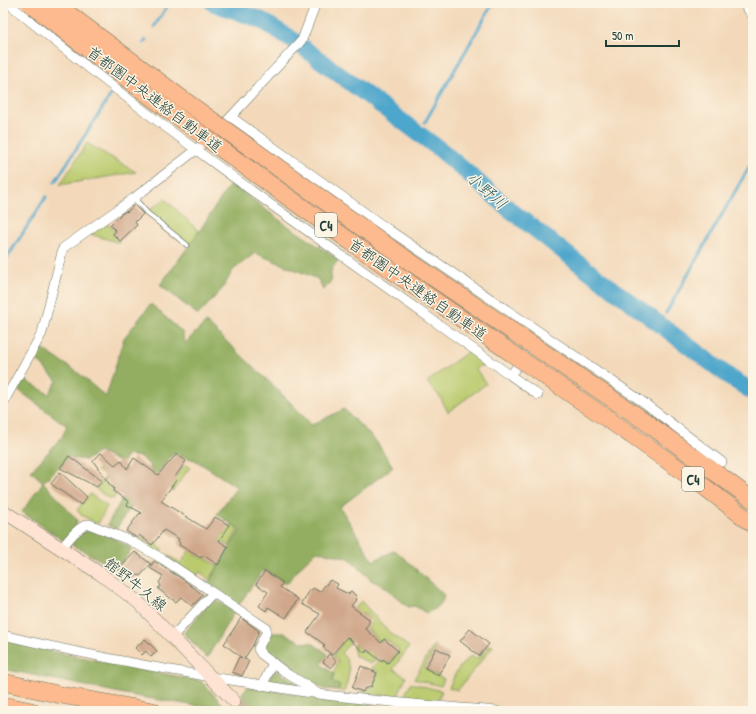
<svg xmlns="http://www.w3.org/2000/svg" width="756" height="714" font-family="'Patrick Hand','Klee One',sans-serif">
	<style>
		.green { fill: #baca6d; stroke: #6c8450 }
		.forest { fill: #93ae60; stroke: #59764a }
		.lines { fill: none; stroke-linecap: round; stroke-linejoin: round }
		.stream { stroke: #4ea6cb; stroke-width: 3 }
		.river { stroke: #4ea6cb; stroke-width: 17 }
		.building { fill: #d0a78a }
		.secondary-tunnel { stroke: #c9ba9f; stroke-width: 13; stroke-dasharray: 13 6; stroke-linecap: butt }
		.lane-casing { stroke: #697463; stroke-width: 6 }
		.street-casing { stroke: #697463; stroke-width: 10 }
		.secondary-casing { stroke: #697463; stroke-width: 14 }
		.highway-casing { stroke: #697463; stroke-width: 18 }
		.lane { stroke: #fff; stroke-width: 4.5 }
		.street { stroke: #fff; stroke-width: 9 }
		.secondary { stroke: #fee3d2; stroke-width: 13 }
		.highway { stroke: #fcba8e; stroke-width: 17 }
		.highway-bridge-casing { stroke: #697463; stroke-width: 18; stroke-linecap: butt }
		.highway-bridge { stroke: #fcba8e; stroke-width: 17 }
		.labels { text-anchor: middle; dominant-baseline: central; stroke-width: 3; stroke-linejoin: round; paint-order: stroke }
		.shield { fill: #fcf5e5; stroke: #617469; stroke-width: 1 }
		.shield-label { font-size: 14px; font-weight: bold; fill: #1f3d34 }
		.street-label { font-size: 15px; fill: #1f3d34; stroke: #fcf5e5 }
		.water-label { font-size: 16px; font-style: italic; fill: #2d5c61; stroke: #fcf5e5 }
	</style>
	<rect width="100%" height="100%" fill="#fcf5e5"/>
	<filter id="ink" filterUnits="userSpaceOnUse"><feTurbulence type="fractalNoise" baseFrequency=".025" numOctaves="2"/><feDisplacementMap in="SourceGraphic" scale="8" xChannelSelector="R" yChannelSelector="G"/><feConvolveMatrix kernelMatrix="1 2 1 2 8 2 1 2 1" color-interpolation-filters="sRGB"/></filter>
	<filter id="wash" filterUnits="userSpaceOnUse"><feTurbulence type="fractalNoise" baseFrequency=".012" numOctaves="4" result="noise"/><feDisplacementMap in="SourceGraphic" scale="16" xChannelSelector="R" yChannelSelector="G"/><feGaussianBlur stdDeviation="0.9" result="paint"/><feColorMatrix in="noise" values="0 0 0 0 0 0 0 0 0 0 0 0 0 0 0 0 0 1.4 0 .05"/><feComposite in="paint" operator="in"/></filter>
	<g filter="url(#wash)">
		<rect width="100%" height="100%" fill="#f3d9ba"/>
		<g class="green">
			<path d="M87,143l49,29 -76,13z"/>
			<path d="M165,199l34,32 -10,14 -41,-34z"/>
			<path d="M107,223l8,8 -3,3 8,9 -30,-9z"/>
			<path d="M470,350l16,12 -10,7 10,15 -38,28 -8,-15 -13,-15z"/>
			<path d="M107,460l3,12 -7,10 10,7 -1,2 4,3 -3,5 -5,-1 -12,-9 9,-11 -1,-3 -7,-5z"/>
			<path d="M185,465l5,2 -17,24 -5,-5z"/>
			<path d="M90,494l17,12 -9,18 -17,-9 -4,-5z"/>
			<path d="M231,524l7,6 -9,16 -15,-9 12,-4z"/>
			<path d="M204,528l-12,25 10,6 3,-4 2,1 -1,3 12,7 -8,14 -10,-8 -5,4 -24,-16 -2,-4 12,7z"/>
			<path d="M140,537l13,9 3,-5 2,2v3l5,4 -3,3 -22,-12z"/>
			<path d="M361,601l28,31 20,15 -16,22 13,8 -9,20 -33,-4 1,-4h7l6,-17 -6,-3 1,-2 5,-7 4,2 1,-2 5,4 11,-14 -15,-12 -11,14 2,2 -2,2 3,3 -5,5 -16,-8 -2,-9 1,-3 11,9 7,-8 7,-4 -12,-13 5,-7 -5,-5 -6,-3 -9,10 -5,-4z"/>
			<path d="M342,633l9,9 -10,11c12,12 8,23 3,39l-6,-2 2,-4 -8,-4 2,-8 -1,-1 5,-12 -5,-5 10,-13 -11,-8z"/>
			<path d="M434,645l2,1 -12,22 20,11 -3,7 -27,-7z"/>
			<path d="M490,645l3,1 -35,44 -9,-2c6,-15 9,-21 22,-32l8,2z"/>
			<path d="M411,683l31,8 -5,10 -34,-3z"/>
		</g>
		<g class="forest">
			<path d="M231,183l51,39 57,38c-7,7 -10,11 -7,20l-9,10 -5,-11 -63,-26 -22,17 -10,18 -25,27 -38,-30 34,-46z"/>
			<path d="M151,304l31,28 3,11 21,-21 77,73 29,30 32,-16 32,32 17,26 -53,40 33,54 22,-11 49,45c-2,11 -8,14 -18,18l-11,-7 -7,1 -24,-21 -13,-6 -22,-22 -32,-7 -14,13 -17,20 -21,-14 -5,4 -22,32 -31,-21 33,-55 -23,-16 20,-27 -42,-27 -22,-6 -44,56 -13,19 -9,-4 15,-26c13,-4 23,-21 29,-32l-10,-10 -13,-2 -6,8 -23,-11 -13,8 -17,-2 -26,24 34,38 -1,6 -12,15 -42,-29 21,-30 -12,-11 31,-34 5,-11 -50,-37 6,-10 26,15 8,-13 -22,-23 6,-10 36,24 29,25 18,-59z"/>
			<path d="M85,531h9l18,6 20,12 -16,21 -7,-5 -38,-21z"/>
			<path d="M214,599l20,13 -27,46 -23,-25 28,-33z"/>
			<path d="M269,633h15l17,9 11,1 16,11 -7,10 13,10 -2,8 8,4 -2,4 -14,-1 -43,-24 -11,-9 -6,-8z"/>
			<path d="M3,640l52,12 146,29 28,30 -94,-15 -132,-27z"/>
			<path d="M273,671h4l25,15 -31,-3 -2,-4z"/>
			<path d="M248,687l137,20 5,4h-133l-15,-14 1,-5z"/>
		</g>
		<g class="lines">
			<g class="stream">
				<path d="M154,27l14,-22"/>
				<path d="M144,43l2,-3"/>
				<path d="M425,122l68,-119"/>
				<path d="M55,182l57,-89"/>
				<path d="M3,264l43,-67"/>
				<path d="M666,313l87,-153"/>
				<path d="M660,325l1,-2"/>
			</g>
			<path class="river" d="M213,3l48,17 32,20 149,111 67,58 68,53 154,116 22,14"/>
		</g>
		<g id="blocks">
			<g class="building">
				<path d="M134,205l9,9 -8,8 2,3 -17,16 -7,-7 3,-3 -6,-6 10,-10 6,-4 1,1z"/>
				<path d="M101,453l14,12 6,-5 6,9 7,-11 24,17 19,-21 9,7 -11,16 2,2 -16,22 45,28 9,-12 14,8 -10,16 9,6 -10,18 -15,-10 -2,3 -22,-13 1,-2 -2,-2 1,-2 -15,-9 -12,15 -13,-10 -2,3 -11,-7 13,-17 3,-1 -15,-8 2,-3 -16,-11 1,-3 -3,-2 -18,-25z"/>
				<path d="M69,456l33,25 -5,6 -37,-19z"/>
				<path d="M60,472l27,25 -6,8 -30,-21z"/>
				<path d="M135,552l16,12 -11,12 -2,-1 -6,4 -12,-11z"/>
				<path d="M154,561l31,20 18,14 -11,11 -11,-9 -5,5 -18,-13 3,-4 -2,-2 4,-7 -13,-8z"/>
				<path d="M265,571l18,12 -3,4 18,12 -12,19 -18,-11 -2,4 -7,-5 9,-14 -12,-8z"/>
				<path d="M330,580l8,4 -2,4 12,6 3,-3 6,6 -2,2 1,1 -5,6 18,13v4l-4,5 16,15 3,-4 14,12 -10,12 -5,-4 -1,3 -15,-12 -2,3 -18,-16 -15,18 -9,-8 2,-2 -18,-13 13,-18 -18,-10 8,-14 1,1 2,-3 7,4 5,-7h1z"/>
				<path d="M241,618l18,13 -6,14 -9,14 5,2 -7,15 -10,-4 7,-15 3,1 -18,-14z"/>
				<path d="M470,629l19,15 -10,12 -19,-15z"/>
				<path d="M145,639l12,12 -6,6 -5,-6 -4,4 -7,-7z"/>
				<path d="M436,648l14,7 -8,15h-1l-3,5 -13,-7z"/>
				<path d="M329,654l8,7 -6,7 -8,-6z"/>
				<path d="M361,666l16,7 -6,14 -2,-1 -2,3 -2,-1 -2,4 -11,-4z"/>
			</g>
		</g>
	</g>
	<g filter="url(#ink)">
		<use href="#blocks" fill-opacity="0" stroke="#697463" stroke-width="1"/>
		<g class="lines">
			<path class="secondary-tunnel" d="M234,701l10,10"/>
			<g class="lane-casing">
				<path id="lane" d="M134,198l13,15 40,32"/>
			</g>
			<g class="street-casing">
				<g id="street">
					<path d="M8,3c169,140 351,264 530,392"/>
					<path d="M743,3l10,13"/>
					<path d="M231,117l158,113 254,172 79,60"/>
					<path d="M227,121l75,-81 14,-37"/>
					<path d="M511,375l23,-33"/>
					<path d="M3,403l39,-70 21,-85 71,-50 62,-48 14,-13"/>
					<path d="M62,549c5,-9 17,-23 27,-25l42,17 30,17 105,70v5l-8,16 3,5 28,21 14,8 14,10"/>
					<path d="M3,635c69,17 138,30 208,42 36,5 72,12 108,17 59,8 118,12 178,17"/>
					<path d="M173,636l40,-43"/>
					<path d="M262,686l11,-23"/>
				</g>
			</g>
			<g class="secondary-casing">
				<path id="secondary" d="M3,511l96,62 39,29 96,99"/>
			</g>
			<g class="highway-casing">
				<g id="highway">
					<path d="M643,420l110,80"/>
					<path d="M631,435l75,53 47,36"/>
					<path d="M3,682l58,13 92,16"/>
					<path d="M3,705l28,6"/>
				</g>
			</g>
			<use href="#lane" class="lane"/>
			<use href="#street" class="street"/>
			<use href="#secondary" class="secondary"/>
			<use href="#highway" class="highway"/>
			<g class="highway-bridge-casing">
				<g id="highway-bridge">
					<path d="M30,3c60,50 124,96 186,142 136,100 276,195 415,290"/>
					<path d="M54,3l131,98 218,156 240,163"/>
				</g>
			</g>
			<use href="#highway-bridge" class="highway-bridge"/>
		</g>
	</g>
	<g class="labels">
		<g class="shield">
			<rect x="315" y="213" width="22" height="24" rx="3"/>
			<rect x="682" y="467" width="22" height="24" rx="3"/>
		</g>
		<g class="shield-label">
			<text x="326" y="225">C4</text>
			<text x="693" y="479">C4</text>
		</g>
		<g class="street-label">
			<text transform="translate(155 99) rotate(37)">首都圏中央連絡自動車道</text>
			<text transform="translate(418 289) rotate(35)">首都圏中央連絡自動車道</text>
			<text transform="translate(136 584) rotate(39)">館野牛久線</text>
		</g>
		<g class="water-label">
			<text transform="translate(487 190) rotate(41)">小野川</text>
		</g>
	</g>
	<rect width="756" height="714" fill="none" stroke="#fcf5e5" stroke-width="16"/>
	<path d="M606 40v6h73v-6" fill="none" stroke="#1f3d34" stroke-width="2"/>
	<text x="612" y="40" font-size="12" fill="#1f3d34" stroke="#fcf5e5" stroke-width="3" paint-order="stroke">50 m</text>
</svg>
